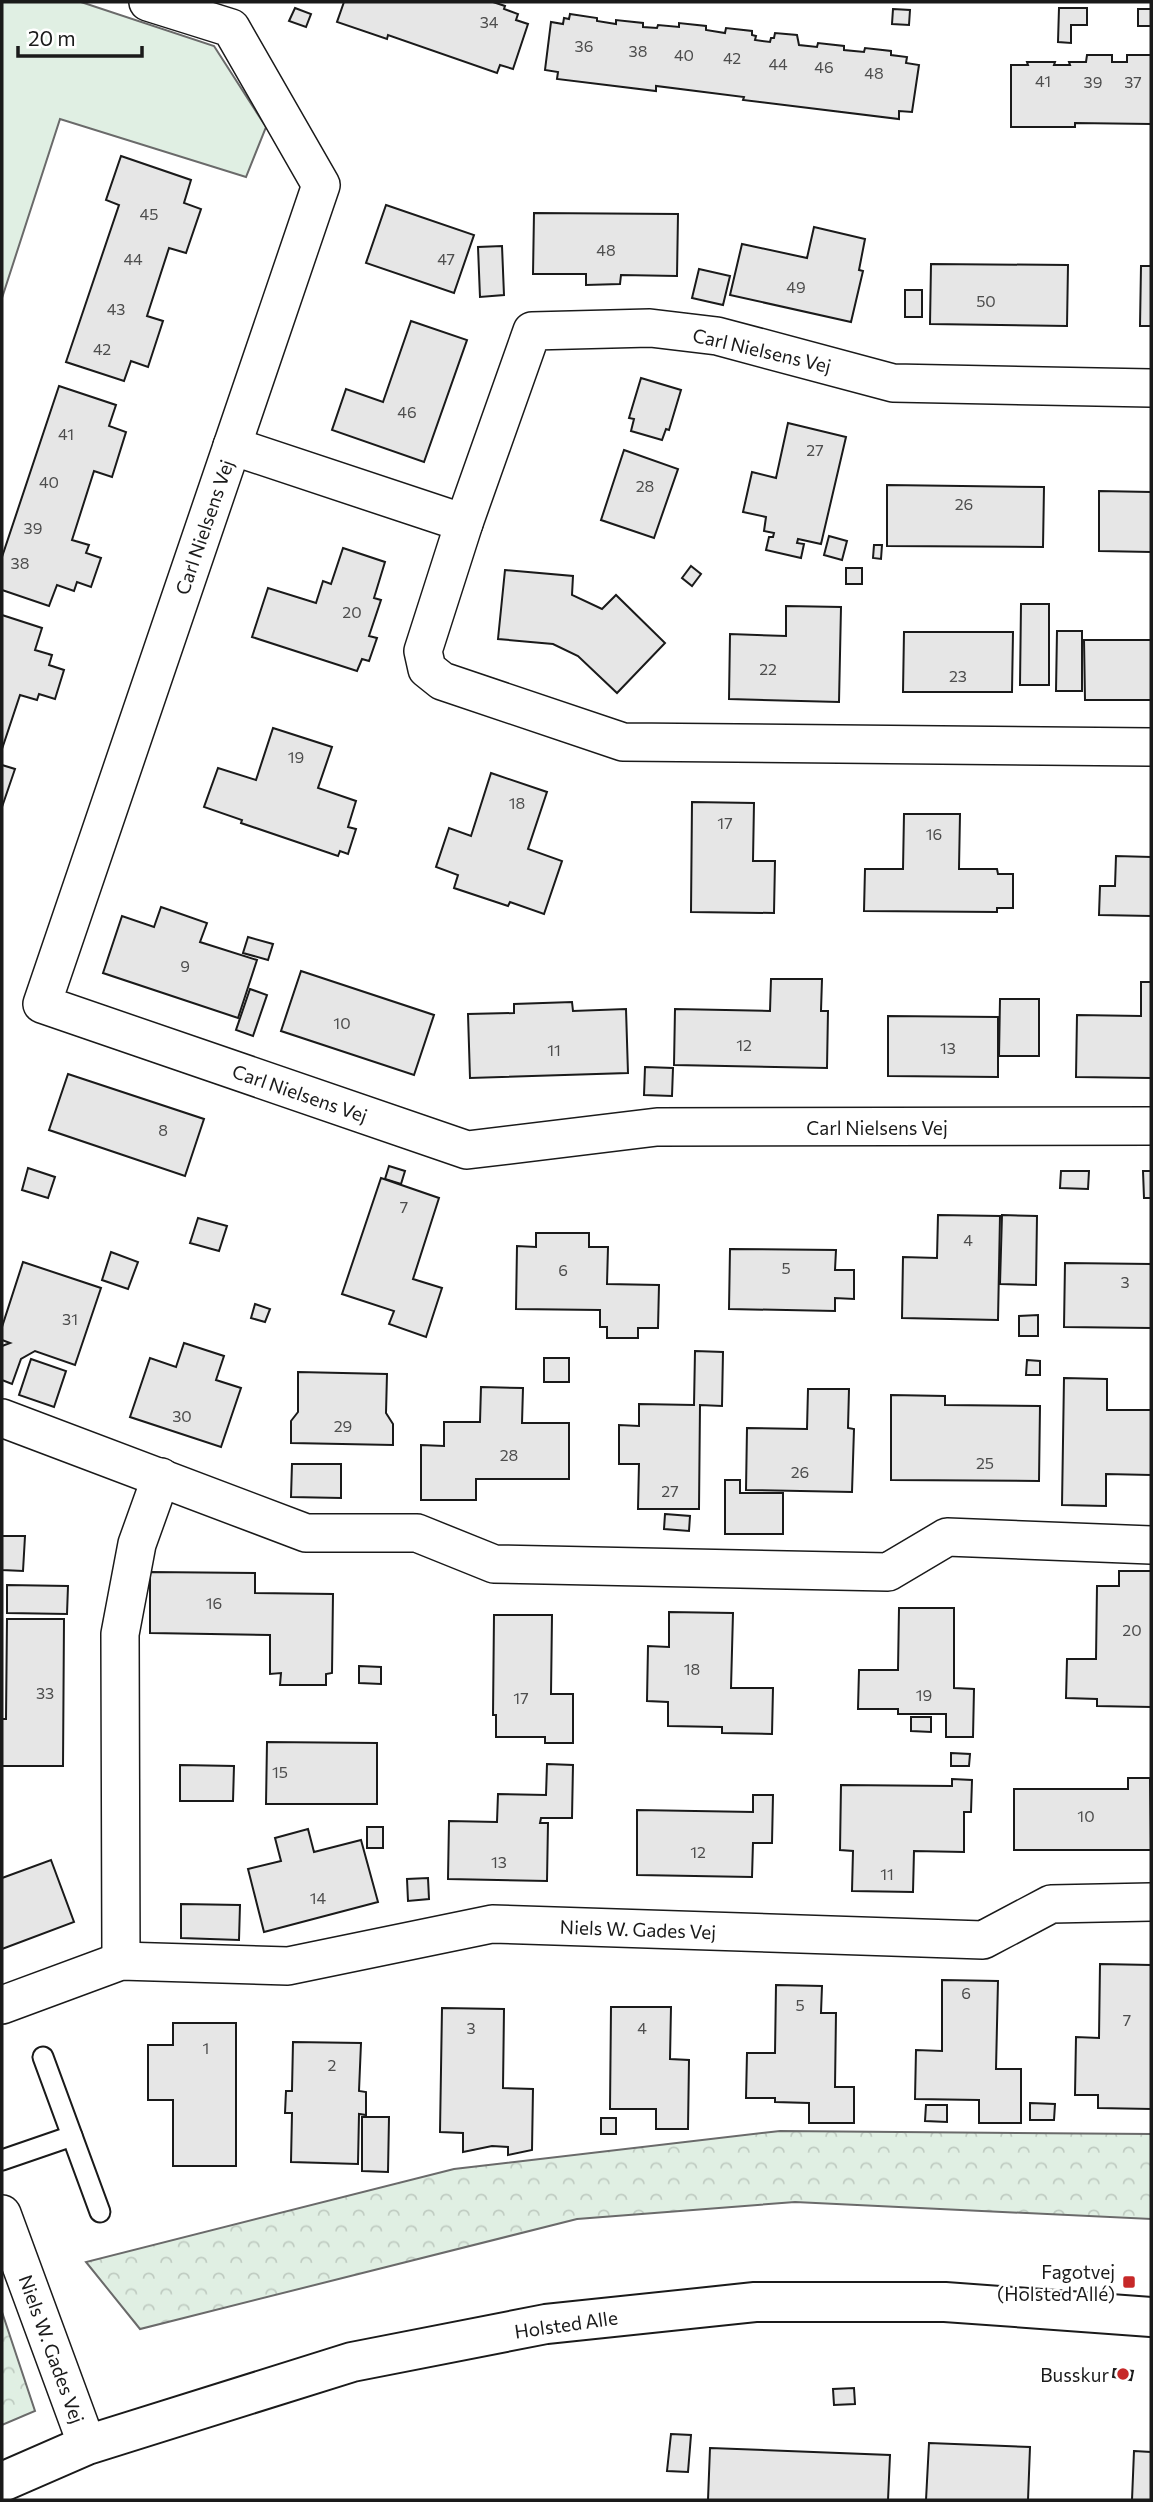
<svg xmlns="http://www.w3.org/2000/svg" width="1153" height="2502" font-family="Commissioner,sans-serif">
	<style>
		.grass { fill: #e0efe3; stroke: #6a6a6a; stroke-width: 2 }
		.forest { fill: url(#forest-crowns); stroke: #6a6a6a; stroke-width: 2 }
		.building { fill: #e6e6e6; stroke: #1a1a1a; stroke-width: 2 }
		.lines { fill: none; stroke-linecap: round; stroke-linejoin: round }
		.service-casing { stroke: #1a1a1a; stroke-width: 23 }
		.minor-casing { stroke: #1a1a1a; stroke-width: 40 }
		.tertiary-casing { stroke: #1a1a1a; stroke-width: 42 }
		.service { stroke: #fff; stroke-width: 19 }
		.minor { stroke: #fff; stroke-width: 37 }
		.tertiary { stroke: #fff; stroke-width: 38 }
		.poi-dot { fill: #c62828; stroke: #fff; stroke-width: 2.5 }
		.labels { text-anchor: middle; dominant-baseline: central; stroke-width: 5; stroke-linejoin: round; paint-order: stroke }
		.number-label { font-size: 16px; fill: #4d4d4d }
		.street-label { font-size: 19px; fill: #1a1a1a; stroke: #fff }
		.poi-label { font-size: 19px; fill: #1a1a1a; stroke: #fff; text-anchor: end }
	</style>
	<defs>
		<pattern id="forest-crowns" width="20" height="18" patternUnits="userSpaceOnUse" patternTransform="scale(1.75)"><rect width="20" height="18" fill="#e0efe3"/><path d="M2 6a3 3 0 1 1 6 0M12 15a3 3 0 1 1 6 0" fill="none" stroke="#c0ccc2"/></pattern>
	</defs>
	<rect width="100%" height="100%" fill="#fff"/>
	<path class="grass" d="M2,2h79l133,44 52,81 -20,50 -186,-58 -58,179z"/>
	<g class="forest">
		<path d="M780,2131l371,3v85l-356,-17 -218,17 -437,110 -54,-67 368,-93z"/>
		<path d="M2,2312l33,99 -33,14z"/>
	</g>
	<g class="building">
		<path d="M344,2h149l12,4 -1,3 14,5 -2,6 12,4 -15,45 -13,-4 -3,8 -109,-38 -1,4 -50,-17z"/>
		<path d="M295,8l16,6 -5,13 -17,-6z"/>
		<path d="M1059,8h28v17h-16v18l-13,-1z"/>
		<path d="M893,9l17,1 -1,15 -17,-1z"/>
		<rect x="1138" y="9" width="13" height="17"/>
		<path d="M570,14l27,4v3l19,3v-4l27,3v4l14,1 1,-3 21,2v-4l27,3v4l19,3 1,-5 26,3v4l4,1 -1,4 15,2 1,-4h3l1,-5 22,2 2,10 18,2 1,-4 26,3v4l20,2 1,-4 26,3v4l16,2 -1,6 13,2 -7,47 -13,-1v8l-156,-19 1,-3 -88,-11v5l-99,-12 1,-7 -13,-2 6,-48 12,2 1,-6 5,1z"/>
		<path d="M1087,55h25v7h15v-7h24v69l-76,-1v4h-64v-62h17l-1,-3h28l-1,3h16l-1,-3h17z"/>
		<path d="M121,156l70,24 -7,23 17,6 -15,44 -17,-5 -22,68 16,5 -15,46 -17,-6 -7,20 -58,-19 53,-157 -13,-5z"/>
		<path d="M386,205l88,30 -20,58 -88,-30z"/>
		<path d="M534,213l144,1 -1,62 -56,-1 -1,9 -34,1v-11h-53z"/>
		<path d="M814,227l51,12 -6,31 4,1 -12,51 -121,-27 12,-51 65,14z"/>
		<path d="M502,246l2,49 -24,2 -2,-50z"/>
		<path d="M931,264l137,1 -1,61 -137,-2z"/>
		<path d="M1141,266h10v60h-11z"/>
		<path d="M699,269l31,7 -7,29 -31,-7z"/>
		<rect x="905" y="290" width="17" height="27"/>
		<path d="M411,321l56,19 -43,122 -92,-32 14,-41 37,13z"/>
		<path d="M641,378l40,12 -12,40 -3,-1 -4,11 -31,-9 3,-12 -5,-1z"/>
		<path d="M59,386l57,19 -7,21 17,6 -14,45 -18,-6 -22,69 17,5 -3,8 15,5 -10,29 -14,-5 -3,9 -17,-6 -8,21 -47,-16v-33z"/>
		<path d="M788,423l58,14 -25,107 -23,-5 -1,4 7,1 -3,14 -35,-8 3,-13h4l1,-4 -10,-2 2,-14 -23,-5 9,-40 24,6z"/>
		<path d="M624,450l54,19 -24,69 -53,-18z"/>
		<path d="M887,485l157,2 -1,60 -156,-1z"/>
		<path d="M1099,491l52,1v60l-52,-1z"/>
		<path d="M829,536l18,5 -5,19 -18,-5z"/>
		<path d="M874,545h8l-1,14 -8,-1z"/>
		<path d="M343,548l42,14 -11,36 7,2 -12,36 8,2 -8,23 -7,-2 -5,12 -105,-34 16,-49 48,15 7,-22 8,3z"/>
		<path d="M691,566l10,8 -9,12 -10,-8z"/>
		<rect x="846" y="568" width="16" height="16"/>
		<path d="M505,570l68,6 -1,19 30,14 14,-14 49,48 -48,50 -39,-37 -25,-12 -55,-5z"/>
		<path d="M1021,604h28v81h-29z"/>
		<path d="M786,606l55,1 -2,95 -110,-3 1,-65 56,2z"/>
		<path d="M2,615l40,13 -7,22 17,5 -3,10 15,5 -9,29 -16,-5 -2,6 -17,-5 -18,54z"/>
		<path d="M1057,631h25v60h-26z"/>
		<path d="M904,632h109l-1,60h-109z"/>
		<path d="M1084,640h67v60h-66z"/>
		<path d="M273,728l59,19 -14,41 38,13 -8,26 8,2 -8,25 -8,-3 -2,5 -97,-33 1,-3 -38,-13 14,-39 38,12z"/>
		<path d="M2,765l13,4 -13,38z"/>
		<path d="M491,773l56,19 -19,57 34,12 -18,53 -34,-12 -2,4 -54,-18 4,-13 -22,-8 13,-39 22,8z"/>
		<path d="M692,802l62,1 -1,58h22l-1,52 -83,-1z"/>
		<path d="M1151,803v113l-52,-1 1,-29h15l1,-30 35,1z"/>
		<path d="M904,814h56l-1,55h38l1,5h15v34h-16v4l-133,-1 1,-42h38z"/>
		<path d="M161,907l46,16 -7,19 57,18 -19,58 -135,-45 19,-57 32,11z"/>
		<path d="M248,937l25,7 -5,16 -25,-7z"/>
		<path d="M301,971l133,44 -20,60 -133,-44z"/>
		<path d="M771,979h51l-1,32h7l-1,57 -153,-3 1,-56 95,2z"/>
		<path d="M1141,982h10v96l-75,-1 1,-62 64,1z"/>
		<path d="M250,989l17,6 -14,41 -17,-6z"/>
		<path d="M1000,999h39v57h-40z"/>
		<path d="M572,1002l1,9 53,-2 2,64 -158,5 -2,-64 46,-1v-9z"/>
		<path d="M888,1016l110,1v60l-110,-1z"/>
		<path d="M645,1067l28,1 -1,28 -28,-1z"/>
		<path d="M68,1074l136,45 -19,57 -136,-46z"/>
		<path d="M389,1166l16,5 -4,13 -16,-5z"/>
		<path d="M28,1168l27,9 -7,21 -26,-8z"/>
		<path d="M1061,1171h28l-1,18 -28,-1z"/>
		<path d="M1143,1171h8v27h-7z"/>
		<path d="M381,1178l58,20 -26,81 29,9 -16,49 -37,-13 5,-13 -52,-17z"/>
		<path d="M938,1215l62,1 -2,104 -96,-2 1,-61 34,1z"/>
		<path d="M1002,1215l35,1 -1,69 -36,-1z"/>
		<path d="M198,1218l29,8 -8,25 -29,-8z"/>
		<path d="M536,1233h53v14h19l-1,37 52,1 -1,43h-20v10h-31v-11h-7v-17l-84,-1 1,-63 19,1z"/>
		<path d="M730,1249l106,1 -1,20h19v29l-19,-1v13l-106,-2z"/>
		<path d="M111,1252l27,10 -10,27 -26,-9z"/>
		<path d="M23,1262l78,26 -26,77 -40,-14 -14,8 -9,25 -10,-4v-34l8,-3 -8,-3v-13z"/>
		<path d="M1065,1263l86,1v64l-87,-1z"/>
		<path d="M255,1304l15,5 -5,13 -14,-4z"/>
		<path d="M1038,1315v21h-19v-20z"/>
		<path d="M184,1343l40,13 -8,24 25,8 -20,59 -91,-30 20,-59 26,9z"/>
		<path d="M695,1351l28,1 -1,54 -22,-1 -1,104h-61l1,-45h-20v-39l20,1v-22l55,1z"/>
		<rect x="544" y="1358" width="25" height="24"/>
		<path d="M31,1359l35,12 -12,36 -35,-12z"/>
		<path d="M1027,1360l13,1v14h-14z"/>
		<path d="M298,1372l89,2 -1,39 7,11v21l-102,-2v-22l7,-9z"/>
		<path d="M1064,1378l43,1v31h44v65l-45,-1v32l-44,-1z"/>
		<path d="M481,1387l42,1 -1,35h47v56h-93v21h-55v-55l23,1v-24h36z"/>
		<path d="M808,1389h41l-1,39 6,1 -2,63 -106,-2 1,-62 60,1z"/>
		<path d="M891,1395l54,1v9l95,1 -1,75 -148,-1z"/>
		<path d="M292,1464h49v34l-50,-1z"/>
		<path d="M725,1480h15v13h43v41h-58z"/>
		<path d="M665,1514l25,2 -1,15 -25,-2z"/>
		<path d="M2,1536h23l-2,35 -21,-1z"/>
		<path d="M1119,1571h32v136l-54,-1v-7l-31,-1 1,-39h29l1,-73h22z"/>
		<path d="M150,1572l105,1v20l78,1 -1,79 -6,1v11h-46l1,-12 -11,1v-39l-120,-2z"/>
		<path d="M7,1585l61,1 -1,28 -60,-1z"/>
		<path d="M899,1608h55v80l20,1 -1,48h-27v-23h-48v-5h-40l1,-39h39z"/>
		<path d="M669,1612l64,1 -2,75h42l-1,46 -50,-1v-6l-54,-1v-24l-21,-1 1,-55 21,1z"/>
		<path d="M494,1615h58l-1,79h22v49h-28v-6h-49v-22h-3z"/>
		<path d="M7,1619h57l-1,147h-61v-47h4z"/>
		<path d="M359,1666l22,1v17l-22,-1z"/>
		<path d="M911,1717h20v15l-20,-1z"/>
		<path d="M267,1742l110,1v61h-111z"/>
		<path d="M951,1753l19,1 -1,12h-18z"/>
		<path d="M547,1764l26,1 -1,53h-31l-1,5h8l-1,58 -99,-2 1,-58 48,1 1,-28 48,1z"/>
		<path d="M180,1765l54,1 -1,35h-53z"/>
		<path d="M1128,1778h22l1,72h-137v-61h114z"/>
		<path d="M952,1779l20,1 -1,32h-7v40l-50,-1 -1,41 -61,-1 1,-40 -13,-1 1,-65 111,1z"/>
		<path d="M753,1795h20l-1,48h-19l-1,34 -115,-2v-65l116,2z"/>
		<rect x="367" y="1827" width="16" height="21"/>
		<path d="M308,1829l6,23 47,-12 17,62 -114,30 -16,-63 33,-8 -6,-23z"/>
		<path d="M51,1860l23,62 -72,27v-71z"/>
		<path d="M428,1878l1,21 -21,2 -1,-22z"/>
		<path d="M181,1904l59,1 -1,35 -58,-2z"/>
		<path d="M1100,1964l51,1v144l-53,-1v-13h-23l1,-58 23,1z"/>
		<path d="M942,1980l56,1 -2,88h25v54h-42v-23l-64,-1 1,-49 26,1z"/>
		<path d="M776,1985l46,1 -1,27h15l-1,74h19v36h-45v-20l-34,-1v-4h-29l1,-45h28z"/>
		<path d="M611,2007h60l-1,52 19,1 -1,69h-32v-20h-46z"/>
		<path d="M442,2008l62,1 -1,79 30,1 -1,61 -24,5v-8l-16,-1 -29,6v-19l-23,-1z"/>
		<path d="M173,2023h63v143h-63v-66h-25v-55h25z"/>
		<path d="M293,2042l68,1 -2,48 7,1v23l-7,-1 -1,50 -67,-2 1,-49h-7l1,-22h6z"/>
		<path d="M1030,2103l25,1 -1,16h-24z"/>
		<path d="M926,2105h21v17l-22,-1z"/>
		<path d="M362,2117h27l-1,55 -26,-1z"/>
		<rect x="601" y="2118" width="15" height="16"/>
		<path d="M1114,2369l19,2 -2,9 -18,-3z"/>
		<path d="M854,2388l1,16 -21,1 -1,-16z"/>
		<path d="M671,2434l20,1 -3,37 -21,-1z"/>
		<path d="M929,2443l101,4 -2,53h-102z"/>
		<path d="M710,2448l180,7 -2,45h-180z"/>
		<path d="M1134,2451l17,1v48h-19z"/>
	</g>
	<g class="lines">
		<g class="service-casing">
			<g id="service">
				<path d="M43,2057l57,155"/>
				<path d="M2,2160l70,-24"/>
			</g>
		</g>
		<g class="minor-casing">
			<g id="minor">
				<path d="M148,2l83,26 90,157 -279,819 425,146 190,-23 494,-1"/>
				<path d="M1151,388l-258,-5 -176,-47 -67,-8 -118,3 -68,192 -41,128 4,18 15,12 181,61 528,5"/>
				<path d="M232,446l232,77"/>
				<path d="M2,1418l304,115h111l77,31 394,8 59,-35 204,8"/>
				<path d="M121,1961l-1,-327 17,-90 24,-67"/>
				<path d="M2,2005l119,-44 167,5 204,-42 491,16 68,-36 100,-2"/>
				<path d="M2,2214l85,231"/>
			</g>
		</g>
		<g class="tertiary-casing">
			<path id="tertiary" d="M2,2482l85,-37 265,-83 194,-38 209,-22h190l206,15"/>
		</g>
		<use href="#service" class="service"/>
		<use href="#minor" class="minor"/>
		<use href="#tertiary" class="tertiary"/>
	</g>
	<g class="poi-dot">
		<rect x="1122" y="2275" width="14" height="14" rx="3.5"/>
		<circle cx="1123" cy="2374" r="7"/>
	</g>
	<g class="labels">
		<g class="number-label">
			<text x="489" y="21">34</text>
			<text x="584" y="45">36</text>
			<text x="638" y="50">38</text>
			<text x="684" y="54">40</text>
			<text x="732" y="57">42</text>
			<text x="778" y="63">44</text>
			<text x="824" y="66">46</text>
			<text x="874" y="72">48</text>
			<text x="1043" y="80">41</text>
			<text x="1093" y="81">39</text>
			<text x="1133" y="81">37</text>
			<text x="149" y="213">45</text>
			<text x="606" y="249">48</text>
			<text x="133" y="258">44</text>
			<text x="446" y="258">47</text>
			<text x="796" y="286">49</text>
			<text x="986" y="300">50</text>
			<text x="116" y="308">43</text>
			<text x="102" y="348">42</text>
			<text x="407" y="411">46</text>
			<text x="66" y="433">41</text>
			<text x="815" y="449">27</text>
			<text x="49" y="481">40</text>
			<text x="645" y="485">28</text>
			<text x="964" y="503">26</text>
			<text x="33" y="527">39</text>
			<text x="20" y="562">38</text>
			<text x="352" y="611">20</text>
			<text x="768" y="668">22</text>
			<text x="958" y="675">23</text>
			<text x="296" y="756">19</text>
			<text x="517" y="802">18</text>
			<text x="725" y="822">17</text>
			<text x="934" y="833">16</text>
			<text x="185" y="965">9</text>
			<text x="342" y="1022">10</text>
			<text x="744" y="1044">12</text>
			<text x="948" y="1047">13</text>
			<text x="554" y="1049">11</text>
			<text x="163" y="1129">8</text>
			<text x="404" y="1206">7</text>
			<text x="968" y="1239">4</text>
			<text x="786" y="1267">5</text>
			<text x="563" y="1269">6</text>
			<text x="1125" y="1281">3</text>
			<text x="70" y="1318">31</text>
			<text x="182" y="1415">30</text>
			<text x="343" y="1425">29</text>
			<text x="509" y="1454">28</text>
			<text x="985" y="1462">25</text>
			<text x="800" y="1471">26</text>
			<text x="670" y="1490">27</text>
			<text x="214" y="1602">16</text>
			<text x="1132" y="1629">20</text>
			<text x="692" y="1668">18</text>
			<text x="45" y="1692">33</text>
			<text x="924" y="1694">19</text>
			<text x="521" y="1697">17</text>
			<text x="280" y="1771">15</text>
			<text x="1086" y="1815">10</text>
			<text x="698" y="1851">12</text>
			<text x="499" y="1861">13</text>
			<text x="887" y="1873">11</text>
			<text x="318" y="1897">14</text>
			<text x="966" y="1992">6</text>
			<text x="800" y="2004">5</text>
			<text x="1127" y="2019">7</text>
			<text x="471" y="2027">3</text>
			<text x="642" y="2027">4</text>
			<text x="206" y="2047">1</text>
			<text x="332" y="2064">2</text>
		</g>
		<g class="street-label">
			<text transform="translate(762 350) rotate(13)">Carl Nielsens Vej</text>
			<text transform="translate(204 527) rotate(-71)">Carl Nielsens Vej</text>
			<text transform="translate(300 1093) rotate(19)">Carl Nielsens Vej</text>
			<text x="877" y="1127">Carl Nielsens Vej</text>
			<text transform="translate(638 1929) rotate(2)">Niels W. Gades Vej</text>
			<text transform="translate(566 2324) rotate(-8)">Holsted Alle</text>
			<text transform="translate(52 2349) rotate(70)">Niels W. Gades Vej</text>
		</g>
		<g class="poi-label">
			<text x="1115" y="2271">Fagotvej<tspan x="1115" dy="22">(Holsted Allé)</tspan></text>
			<text x="1109" y="2374">Busskur</text>
		</g>
	</g>
	<rect width="1153" height="2502" fill="none" stroke="#1a1a1a" stroke-width="7"/>
	<path d="M18 46v10h124v-10" fill="none" stroke="#1a1a1a" stroke-width="3.5"/>
	<text x="28" y="46" font-size="21" fill="#1a1a1a" stroke="#ffffff" stroke-width="5" paint-order="stroke">20 m</text>
</svg>
